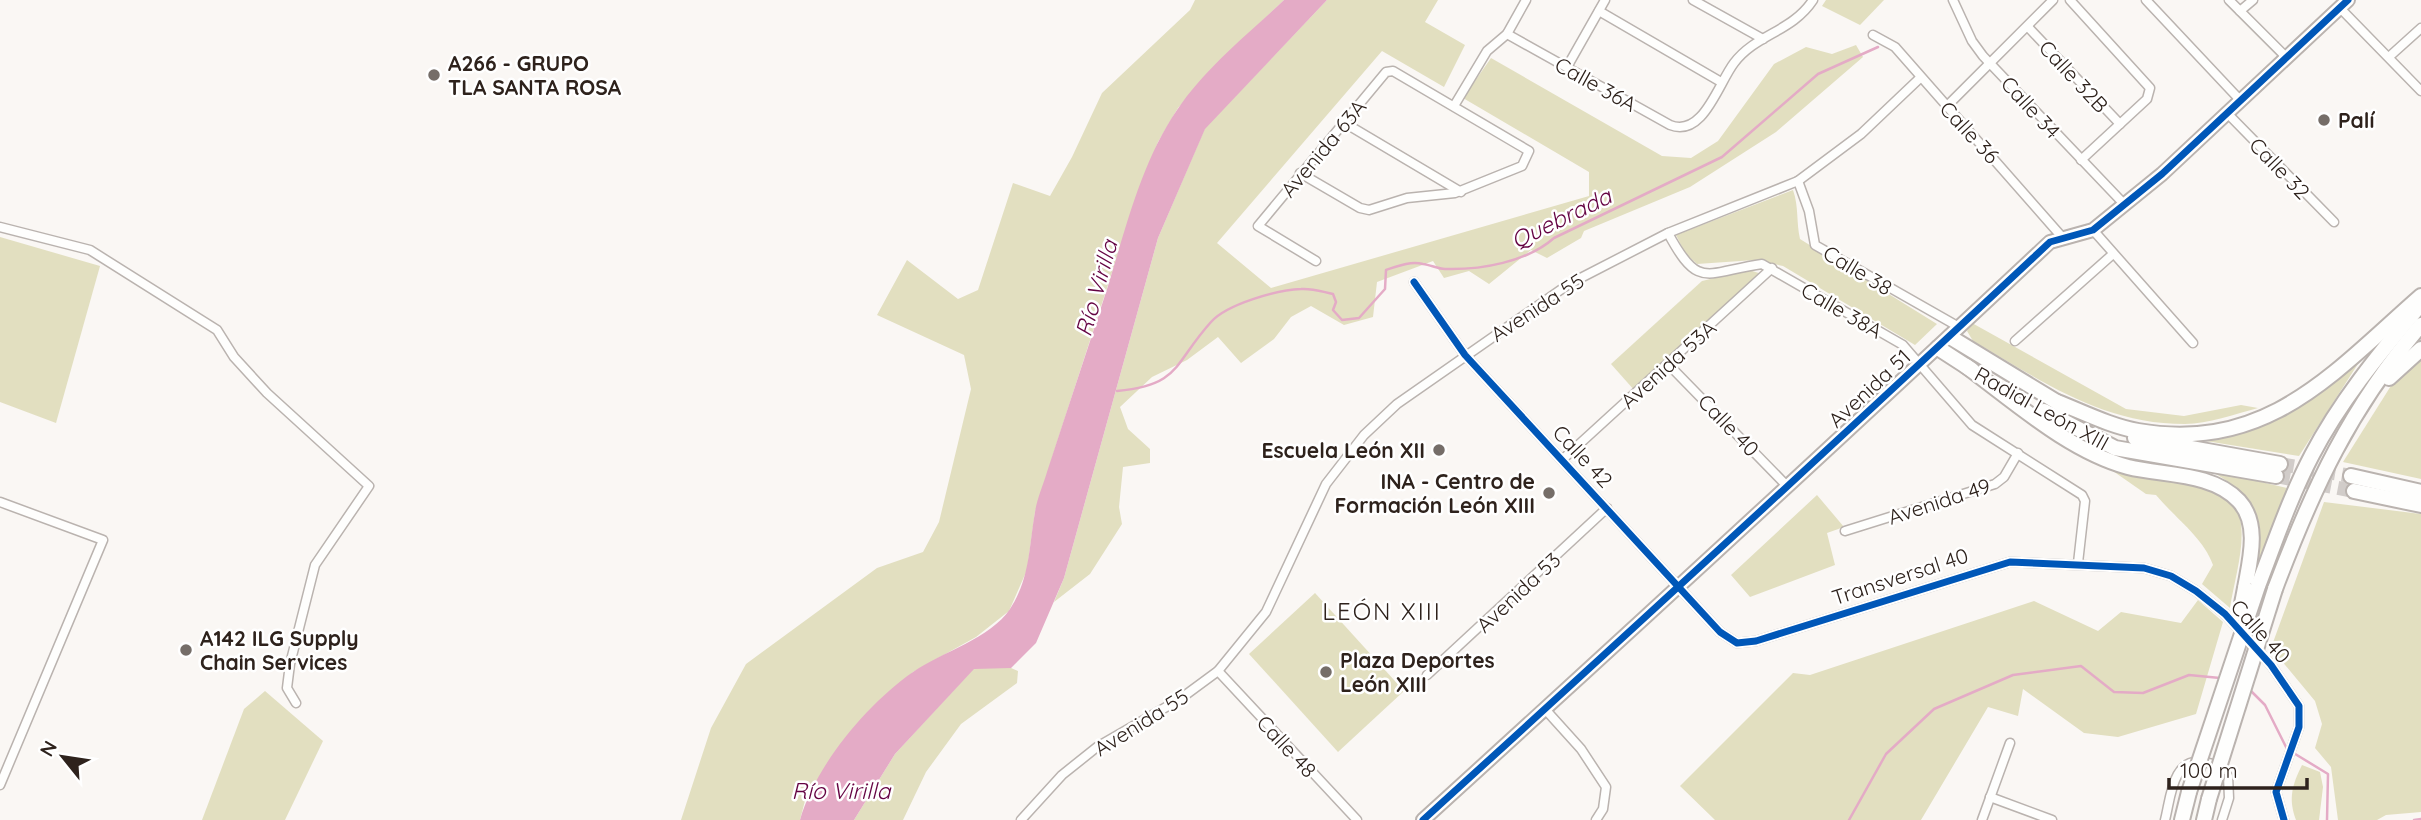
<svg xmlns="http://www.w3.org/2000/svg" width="2421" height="820" font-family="Quicksand,sans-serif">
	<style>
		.green { fill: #e2dfc0 }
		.water { fill: #e4abc6 }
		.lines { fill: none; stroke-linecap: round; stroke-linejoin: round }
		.stream { stroke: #e4abc6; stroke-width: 2.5 }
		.highway-tunnel { stroke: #d1ccc9; stroke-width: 14; stroke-dasharray: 14 7; stroke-linecap: butt }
		.street-casing { stroke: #bab3af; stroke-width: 11 }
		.secondary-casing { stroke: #bab3af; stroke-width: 16 }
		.highway-casing { stroke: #bab3af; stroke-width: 18 }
		.street { stroke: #fefefd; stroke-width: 8 }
		.secondary { stroke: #fefefd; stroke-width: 12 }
		.highway { stroke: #fefefd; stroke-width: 14 }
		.highway-bridge-casing { stroke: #bab3af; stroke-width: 18; stroke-linecap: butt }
		.highway-bridge { stroke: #fefefd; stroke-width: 14 }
		.cycleway-casing { stroke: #fff; stroke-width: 11 }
		.cycleway { stroke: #0057b8; stroke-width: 7 }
		.poi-dot { fill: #756d68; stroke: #fff; stroke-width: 2.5 }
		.labels { text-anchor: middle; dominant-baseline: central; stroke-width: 5; stroke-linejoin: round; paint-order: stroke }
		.poi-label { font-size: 21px; font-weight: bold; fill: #2e221c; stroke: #fff; text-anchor: start }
		.street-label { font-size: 21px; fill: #2e221c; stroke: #fff }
		.water-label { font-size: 23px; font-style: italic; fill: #640242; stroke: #fff }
		.quarter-label { font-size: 24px; letter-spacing: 2px; fill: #2e221c; stroke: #fff }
	</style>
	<rect width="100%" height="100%" fill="#faf7f4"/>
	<g class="green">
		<path d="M1195,0h89l-65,62 -41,46 -20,34 -28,75 -71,219 -24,76 -8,58 -18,41 -33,26 -63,35 -106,121 -7,27h-119l30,-92 35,-64 131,-96 46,-16 16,-30 32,-133 -7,-34 -87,-40 30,-55 51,39 20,-9 35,-107 37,13 22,-39 30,-64 88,-83z"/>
		<path d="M1327,0h111l-13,22 40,23 -21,42 -62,-36 -165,192 54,45 318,-92v-24l-126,-74 28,-40 171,98 29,2 27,-17 56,-77 32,-17 26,7 24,-9 7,12 -87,75 -86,55 -106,44 -3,7 -34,20 -16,-8 -42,34 -20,-13 -25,7 -11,-17 -56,21 -4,35 -29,8 -33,-19 -20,11 -17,22 -33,24 -23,-26 -31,23 -35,17 -32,30 8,22 22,20v14l-27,4 -4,40 3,17 -32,50 -36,28 10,-24 94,-340 47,-110z"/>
		<path d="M1826,0h58l-24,25 -38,-19z"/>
		<path d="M1793,190c6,17 3,32 7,49l137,85 -22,21 -132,-79 -28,-6 -58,4 -12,-11 -9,-18z"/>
		<path d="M0,237l100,29 -44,157 -56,-21z"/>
		<path d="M1749,270l13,4 -127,117 -24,-27 91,-83z"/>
		<path d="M1972,323l154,86 58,7 57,-11 17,3c-23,6 -50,16 -73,16 -83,0 -143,-43 -212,-83l-6,-10z"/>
		<path d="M2363,356l-64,100 -118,-19 65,-7 70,-36z"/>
		<path d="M2421,356v123l-78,-17 51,-81z"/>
		<path d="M2110,469c31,8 123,12 130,49 6,27 -6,63 -10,90l-28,-24 11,-19c-10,-28 -38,-47 -57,-70l-10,-1z"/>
		<path d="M2209,470l78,18 -36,92c5,-58 16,-78 -42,-110z"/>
		<path d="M1817,495l27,32 -17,6 8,32 -85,32 -19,-22z"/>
		<path d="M2324,502l97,12v298l-35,3 -9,5h-39l-7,-53 -16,-19 7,-24 -7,-23 -44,-53z"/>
		<path d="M1315,593l89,98 -66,61 -89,-98z"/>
		<path d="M2198,600l25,22 -27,92 -78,23 -34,-4 -61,-44 -5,27 -30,-9 -67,113h-206l-35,-34 113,-113 17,2 224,-74 64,30 23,-19 60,11z"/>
		<path d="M974,668h37l7,3 -1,12 -56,41 -35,48 -23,48h-49l41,-66z"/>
		<path d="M265,691l58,50 -38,79h-83l42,-111z"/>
		<path d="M2302,765l18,7 3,15 -4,33h-23c-8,-21 -4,-35 6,-55z"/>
	</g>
	<path class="water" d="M1284,0h43l-122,129 -47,109 -94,340 -28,65 -25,25 -37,1 -79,85 -41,66h-54c15,-54 67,-116 113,-148 29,-20 78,-34 97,-63 20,-30 19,-63 25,-97 2,-13 8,-27 12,-40 20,-62 41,-124 61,-186 18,-59 34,-125 69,-176 28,-42 71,-76 107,-110z"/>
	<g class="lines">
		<g class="stream">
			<path d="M1117,391c64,-6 56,-27 94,-69 16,-18 66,-32 90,-33 11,-1 22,3 32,5l3,8 -3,8 9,10 17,-2 26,-29 1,-19c12,-4 24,-9 37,-6 8,1 15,5 22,5 36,1 82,-7 109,-31l168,-81 96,-83 60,-27"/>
			<path d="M2249,689l16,16 22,44 41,25 -1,46"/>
			<path d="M1849,820l37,-66 48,-45 79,-34 68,-9 33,26 29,1 46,-18 31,3"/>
			<path d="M2414,820l7,-1"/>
		</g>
		<g class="highway-tunnel">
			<path d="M2280,464l71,12"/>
			<path d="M2276,476l78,15"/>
		</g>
		<g class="street-casing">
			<g id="street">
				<path d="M1693,0l70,39"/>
				<path d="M1953,0l19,41 11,15 141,148"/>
				<path d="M2070,0l80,88 -3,11 -66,61"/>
				<path d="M2146,0l94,100"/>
				<path d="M2229,0l57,57"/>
				<path d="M2340,8l81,83"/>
				<path d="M1599,11l122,71"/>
				<path d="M2240,11l13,-11"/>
				<path d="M2028,27l92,97"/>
				<path d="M1507,34l163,91c33,13 48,-41 64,-62 22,-29 58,-31 79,-63"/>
				<path d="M1873,35l22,12 167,190"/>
				<path d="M2390,56l31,-28"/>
				<path d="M1567,67l38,-67"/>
				<path d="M1454,106l33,-55 20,-17 19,-34"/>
				<path d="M1946,107l107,-107"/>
				<path d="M2227,113l107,109"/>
				<path d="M1343,122l118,70"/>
				<path d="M1300,173l60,35 9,2 38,-12 48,-5 67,-27 7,-15 -136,-80 -7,1 -128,154 58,35"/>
				<path d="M1798,181l11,30 6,34 144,82"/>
				<path d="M0,227l90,23 127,80 17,27 33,36 102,93 -54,79 -25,99 -3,24 9,15"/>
				<path d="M2093,230l100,113"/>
				<path d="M1668,233c31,58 38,39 94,31l141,81 69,80 110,70 3,6 -7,62"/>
				<path d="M1414,282l51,73 255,277 17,11 19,-2 254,-79 134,6 27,8 25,15 29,23 46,51 28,41v21l-23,65 8,28"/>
				<path d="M2015,341l98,-87"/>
				<path d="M1669,365l119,122"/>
				<path d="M1563,459l209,-191"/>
				<path d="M0,502l103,38 -103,245"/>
				<path d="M1845,531l150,-47 9,-7 14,-24"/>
				<path d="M1218,671l139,149"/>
				<path d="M1427,675l180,-167"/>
				<path d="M1544,708l37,41 25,38 -3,22 -7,11"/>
				<path d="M1990,797l62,23"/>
				<path d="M1021,820l41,-45 35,-28 83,-48 38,-28 48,-59 60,-128 38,-49 33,-31 172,-120 99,-51 130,-52 63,-47 59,-56"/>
				<path d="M1982,820l28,-77"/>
				<path d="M2165,820c6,-23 7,-63 39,-58 10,1 17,7 24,14l1,22 -7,22"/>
			</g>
		</g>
		<g class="secondary-casing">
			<path id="secondary" d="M1423,820c210,-191 419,-383 627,-578l43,-12 69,-56 186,-174"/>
		</g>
		<g class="highway-casing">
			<g id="highway">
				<path d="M1950,337l115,70"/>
				<path d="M1938,348l34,22"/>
				<path d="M1966,366c49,36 103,85 162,101 36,9 84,5 111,34 21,23 11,59 6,87"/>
				<path d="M2389,378l32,-29"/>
				<path d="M2057,402c26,10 53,24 81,29 130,22 196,-59 283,-135"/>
				<path d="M2044,411l71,37 161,28"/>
				<path d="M2135,438l145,26"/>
				<path d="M2351,476l70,16"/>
				<path d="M2354,491l67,14"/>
				<path d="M2258,586c17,-44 32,-89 54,-131 27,-52 66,-100 104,-145"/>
				<path d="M2275,589c38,-101 75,-181 146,-264"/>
				<path d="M2182,820l7,-28"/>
				<path d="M2204,820l5,-21"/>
			</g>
		</g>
		<use href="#street" class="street"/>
		<use href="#secondary" class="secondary"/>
		<use href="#highway" class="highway"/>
		<g class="highway-bridge-casing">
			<g id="highway-bridge">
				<path d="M2240,614l5,-26"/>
				<path d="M2189,792l69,-206"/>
				<path d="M2209,799l66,-210"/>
			</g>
		</g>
		<use href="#highway-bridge" class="highway-bridge"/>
		<g class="cycleway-casing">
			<g id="cycleway">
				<path d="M1414,282l51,73 255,277 17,11 19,-2 254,-79 134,6 27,8 25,15 29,23 46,51 28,41v21l-23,65 8,28"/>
				<path d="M1423,820c210,-191 419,-383 627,-578l43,-12 69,-56 186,-174"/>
			</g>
		</g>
		<use href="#cycleway" class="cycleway"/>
	</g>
	<g class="poi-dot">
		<circle cx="434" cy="75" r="7"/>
		<circle cx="2324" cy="120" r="7"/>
		<circle cx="1439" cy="450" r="7"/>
		<circle cx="1549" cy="493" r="7"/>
		<circle cx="186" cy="650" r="7"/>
		<circle cx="1326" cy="672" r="7"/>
	</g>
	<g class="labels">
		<g class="poi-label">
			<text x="448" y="63">A266 - GRUPO<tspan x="448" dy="24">TLA SANTA ROSA</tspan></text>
			<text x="2338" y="120">Palí</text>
			<text x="1425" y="450" text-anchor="end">Escuela León XII</text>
			<text x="1535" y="481" text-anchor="end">INA - Centro de<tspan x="1535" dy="24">Formación León XIII</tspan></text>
			<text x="200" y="638">A142 ILG Supply<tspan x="200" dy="24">Chain Services</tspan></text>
			<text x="1340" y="660">Plaza Deportes<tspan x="1340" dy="24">León XIII</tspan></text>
		</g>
		<g class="street-label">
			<text transform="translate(2074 76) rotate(47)">Calle 32B</text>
			<text transform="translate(1596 84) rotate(29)">Calle 36A</text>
			<text transform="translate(2031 107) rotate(47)">Calle 34</text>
			<text transform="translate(1970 132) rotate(47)">Calle 36</text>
			<text transform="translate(1323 148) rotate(-50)">Avenida 63A</text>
			<text transform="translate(2280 168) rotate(46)">Calle 32</text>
			<text transform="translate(1858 270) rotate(31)">Calle 38</text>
			<text transform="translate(1537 307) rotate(-33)">Avenida 55</text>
			<text transform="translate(1842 310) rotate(30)">Calle 38A</text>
			<text transform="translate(1668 364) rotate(-42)">Avenida 53A</text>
			<text transform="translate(1869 388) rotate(-43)">Avenida 51</text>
			<text transform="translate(2042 408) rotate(29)">Radial León XIII</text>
			<text transform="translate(1729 425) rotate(46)">Calle 40</text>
			<text transform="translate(1583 456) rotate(47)">Calle 42</text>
			<text transform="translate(1939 501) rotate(-18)">Avenida 49</text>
			<text transform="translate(1900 576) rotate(-18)">Transversal 40</text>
			<text transform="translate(1518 592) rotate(-43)">Avenida 53</text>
			<text transform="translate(2261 631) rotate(48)">Calle 40</text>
			<text transform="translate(1141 722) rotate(-32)">Avenida 55</text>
			<text transform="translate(1287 746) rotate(47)">Calle 48</text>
		</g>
		<g class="water-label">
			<text transform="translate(1561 218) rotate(-26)">Quebrada</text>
			<text transform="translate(1096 288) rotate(-74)">Río Virilla</text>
			<text x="841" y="790">Río Virilla</text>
		</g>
		<g class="quarter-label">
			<text x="1382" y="611">LEÓN XIII</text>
		</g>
	</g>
	<g transform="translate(63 757) rotate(300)" stroke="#ffffff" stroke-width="5" paint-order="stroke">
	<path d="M0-5L12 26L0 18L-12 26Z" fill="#2e221c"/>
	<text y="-10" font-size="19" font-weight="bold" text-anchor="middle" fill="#2e221c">N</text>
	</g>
	<path d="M2169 778v10h138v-10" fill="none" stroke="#2e221c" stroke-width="3.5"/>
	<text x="2180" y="778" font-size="21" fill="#2e221c" stroke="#ffffff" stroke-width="5" paint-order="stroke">100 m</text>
</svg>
